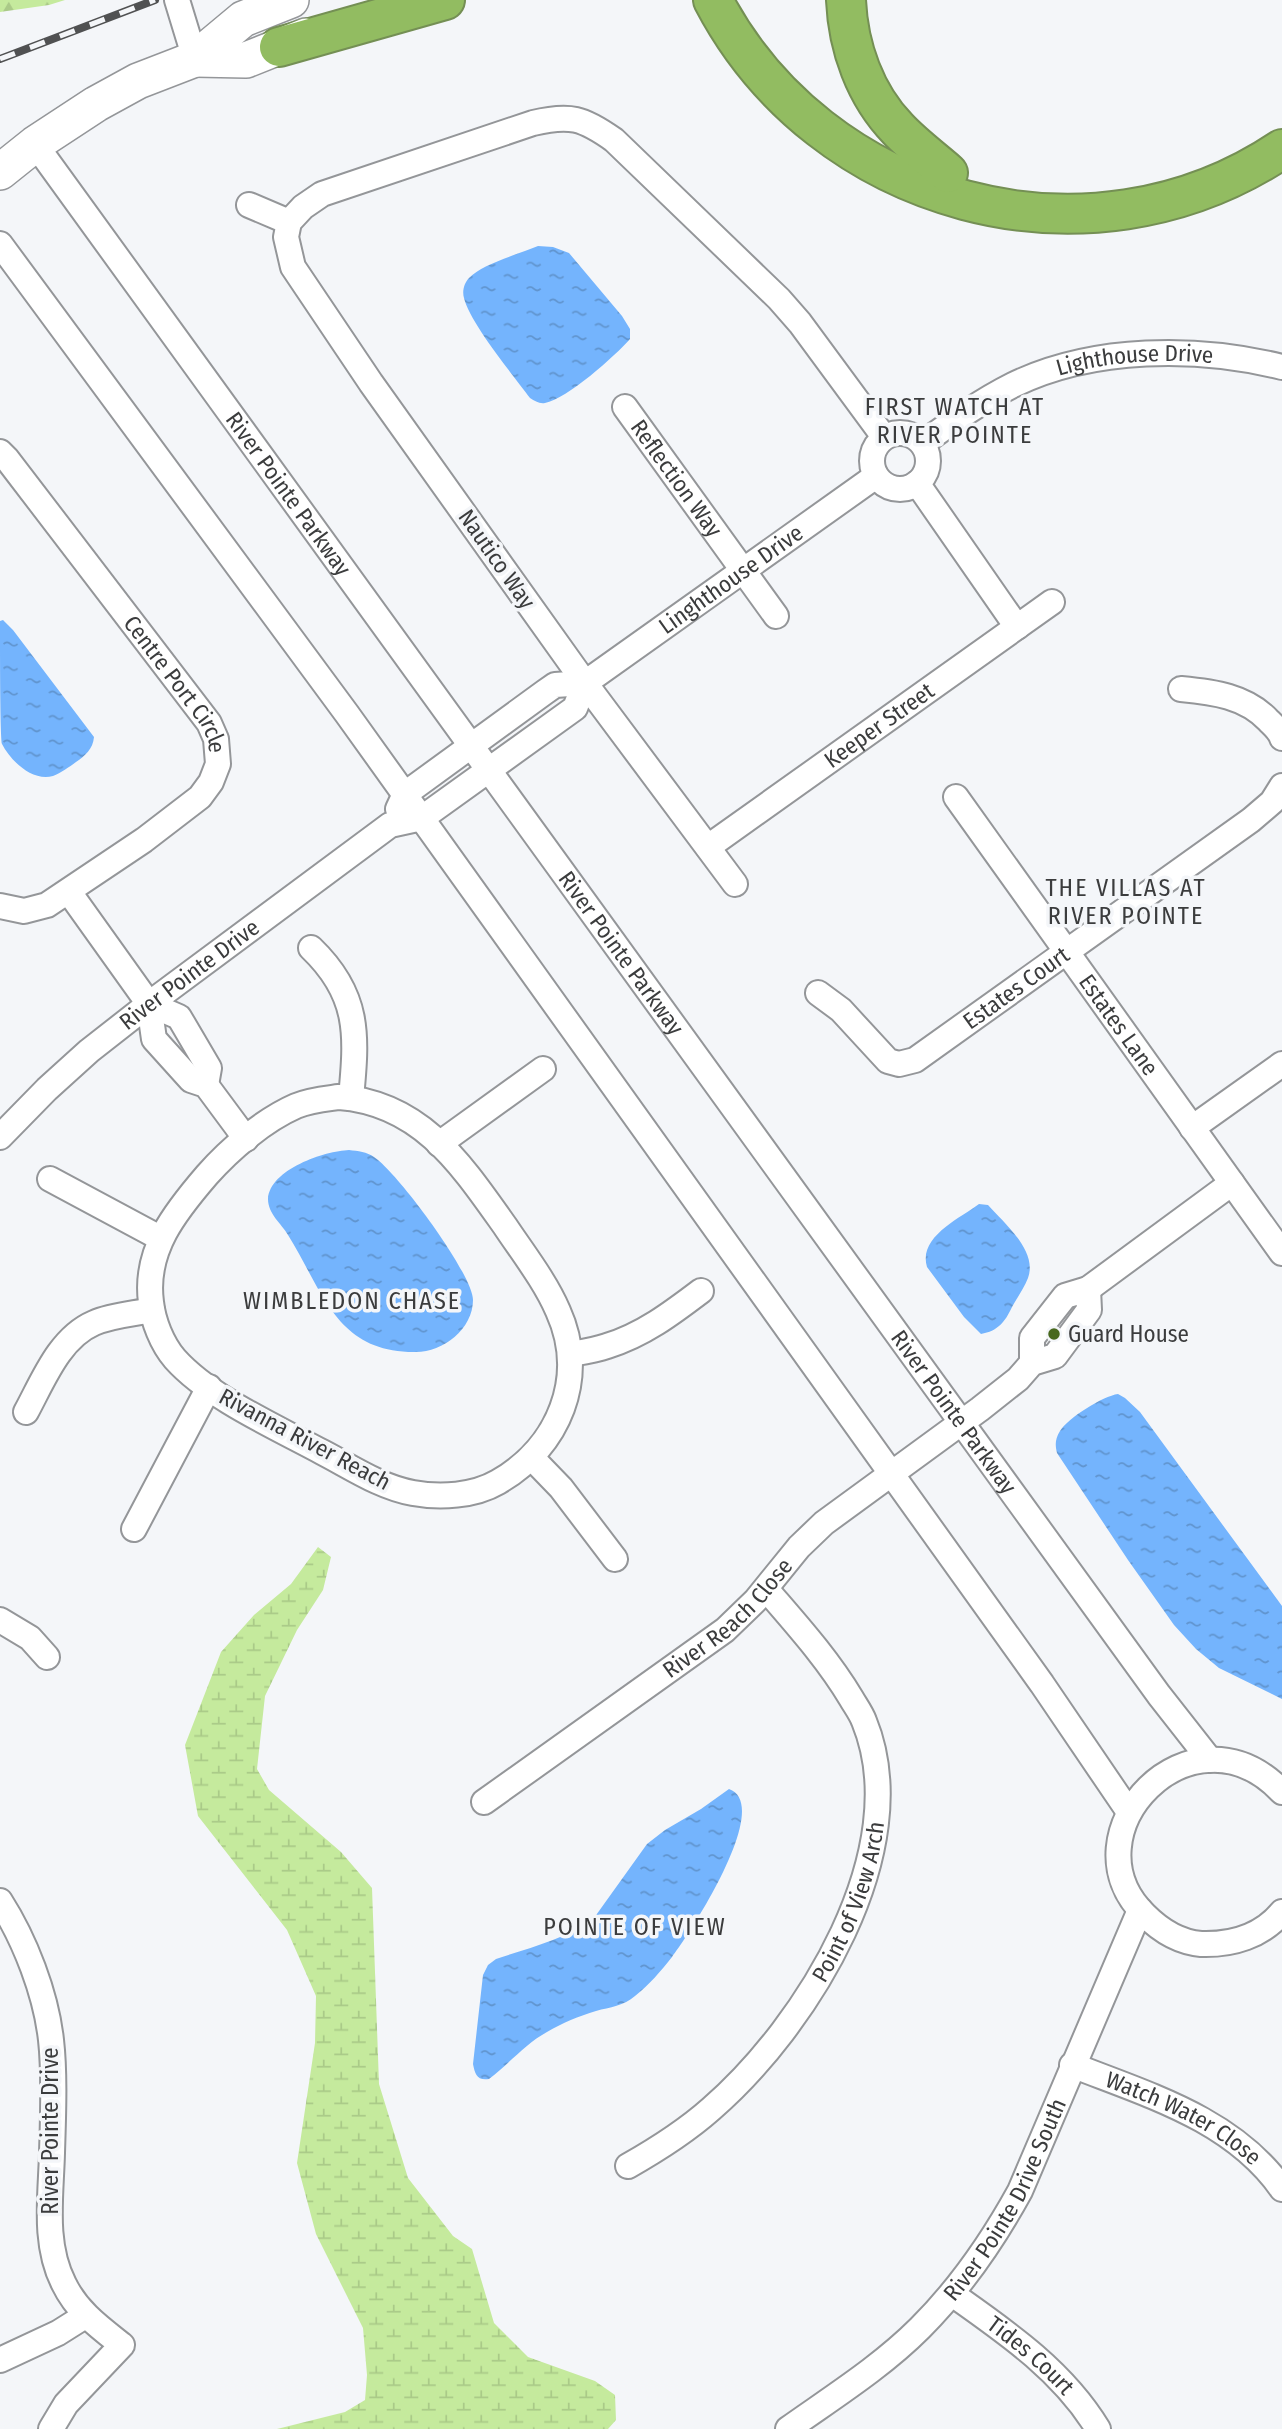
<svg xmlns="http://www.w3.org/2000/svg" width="1282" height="2429" font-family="'Fira Sans Condensed',sans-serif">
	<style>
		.forest { fill: url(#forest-firs) }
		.wetland { fill: url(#wetland-marsh) }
		.water { fill: url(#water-ripples) }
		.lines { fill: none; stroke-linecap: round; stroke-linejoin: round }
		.street-casing { stroke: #949699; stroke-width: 28 }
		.secondary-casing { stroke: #949699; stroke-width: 38 }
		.highway-casing { stroke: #748f54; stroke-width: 42 }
		.street { stroke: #fff; stroke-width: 24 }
		.secondary { stroke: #fff; stroke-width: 35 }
		.highway { stroke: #92bc61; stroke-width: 38 }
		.rail-casing { stroke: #505152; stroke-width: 8 }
		.rail { stroke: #f4f6f9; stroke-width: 5; stroke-dasharray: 16; stroke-linecap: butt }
		.poi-dot { fill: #48681d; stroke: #f4f6f9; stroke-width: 2.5 }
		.labels { text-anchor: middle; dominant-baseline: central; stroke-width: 7; stroke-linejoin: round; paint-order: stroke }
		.street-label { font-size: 23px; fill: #3b3c3d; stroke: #f4f6f9 }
		.poi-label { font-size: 23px; fill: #3b3c3d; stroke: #f4f6f9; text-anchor: start }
		.neighbourhood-label { font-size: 24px; letter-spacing: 2px; fill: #3b3c3d; stroke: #f4f6f9 }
	</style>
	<defs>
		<pattern id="forest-firs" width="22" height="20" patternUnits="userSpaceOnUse" patternTransform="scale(1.75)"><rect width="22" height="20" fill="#c5ea9d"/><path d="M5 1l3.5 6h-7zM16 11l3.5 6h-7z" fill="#aaca88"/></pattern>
		<pattern id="wetland-marsh" width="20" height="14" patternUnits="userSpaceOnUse" patternTransform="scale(1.75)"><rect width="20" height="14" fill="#c5ea9d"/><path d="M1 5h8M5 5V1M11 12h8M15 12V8" fill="none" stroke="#aaca88"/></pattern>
		<pattern id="water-ripples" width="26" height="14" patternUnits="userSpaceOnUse" patternTransform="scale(1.75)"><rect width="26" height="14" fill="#74b4fd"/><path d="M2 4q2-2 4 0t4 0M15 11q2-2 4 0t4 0" fill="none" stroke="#6094ce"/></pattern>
	</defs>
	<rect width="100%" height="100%" fill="#f4f6f9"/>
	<path class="forest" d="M0,0h65l-16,5 -49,7z"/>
	<path class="wetland" d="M318,1547l13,10 -8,33 -26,40 -32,66 -8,73 12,21 72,62 31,36 7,196 29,94 45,58 19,13 22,74 34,34 67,24 20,14 1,25 -8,9h-331l68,-17 20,-12 2,-25 -4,-47 -47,-94 -19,-71 18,-120 1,-47 -29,-66 -89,-114 -13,-71 36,-93 33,-37 37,-31z"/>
	<g class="water">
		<path d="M538,246l15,1 16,6 53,63 8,13v10c-15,17 -63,60 -85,64 -6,1 -10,-2 -15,-5 -17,-23 -60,-75 -66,-100 -2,-6 0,-15 5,-20 13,-14 50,-24 69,-32z"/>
		<path d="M3,620l10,10 81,107c-1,12 -9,19 -18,25 -7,5 -15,11 -23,14 -21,6 -43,-16 -51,-32 -2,-9 -2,-105 -2,-123z"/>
		<path d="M349,1150c9,1 18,2 25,7 23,15 99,117 99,143 0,29 -30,52 -57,52 -80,1 -93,-61 -128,-117 -7,-12 -20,-21 -20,-36 2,-30 57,-48 81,-49z"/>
		<path d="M979,1204l9,1c16,18 50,46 40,73 -4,10 -11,20 -16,29 -7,15 -14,24 -31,27l-17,-17 -37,-50c-9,-30 32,-48 52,-63z"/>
		<path d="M1118,1394l7,4 15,14 142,194v93l-63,-31 -23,-19 -22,-24 -46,-65 -71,-107c-2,-8 -2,-14 3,-22 8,-13 43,-35 58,-37z"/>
		<path d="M729,1789c45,16 -40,146 -57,168 -11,14 -23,28 -37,39 -11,10 -25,11 -39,15 -17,5 -34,12 -49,21 -22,12 -38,32 -58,47 -12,2 -14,-5 -16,-15l10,-89 5,-10 8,-6c33,-11 70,-20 98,-41l53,-74 18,-14 36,-21z"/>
	</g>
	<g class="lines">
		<g class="street-casing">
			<g id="street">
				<path d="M177,0l18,59"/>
				<path id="s1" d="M35,144l1124,1551 51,65"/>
				<path d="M249,205l40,17"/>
				<path d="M0,244l347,470 695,970 87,128"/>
				<path id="s2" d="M625,407l151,209"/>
				<circle cx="900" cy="461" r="28"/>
				<path id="s3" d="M923,443c29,-21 58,-42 90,-58 80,-39 185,-39 269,-18"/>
				<path id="s4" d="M0,452l7,7 202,264 7,16 2,25 -7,18 -11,15 -56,43 -97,65 -23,6 -24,-5"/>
				<path d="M917,483l100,144"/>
				<path d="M1181,689c32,3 65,7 88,32 5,5 11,10 13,17"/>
				<path id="s5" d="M956,797l326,456"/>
				<path id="s6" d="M398,809l7,-15 140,-102 10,-7 30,-2 291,-207"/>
				<path id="s7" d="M708,847l344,-245"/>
				<path d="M735,884l-150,-201 -214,-300 -78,-116 -7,-30 3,-15 14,-15 19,-13 211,-71c37,-9 50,-5 81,17l165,159 21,24 84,114"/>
				<path d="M69,892l80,112 5,35 37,41 15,5 40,54"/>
				<path d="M311,948c49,47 46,87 40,150"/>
				<path id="s8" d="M818,993l23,17 47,51 11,3 16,-4 336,-240 21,-18 10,-16"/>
				<path d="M149,1004l30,13 30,51 -3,17"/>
				<path d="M339,1097c82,6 122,67 166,129 18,27 40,55 53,85 30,66 1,136 -60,171 -24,14 -58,16 -85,11 -33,-6 -62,-26 -91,-41 -46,-25 -112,-54 -147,-93 -13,-15 -22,-38 -24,-57 -7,-52 25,-91 56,-127 23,-26 57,-55 89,-69 14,-6 28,-7 43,-9z"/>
				<path d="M1192,1128l90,-64"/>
				<path id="s9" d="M0,1137l47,-48 42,-38 60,-47 241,-179 32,-7 153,-110 10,-25"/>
				<path d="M439,1144l104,-75"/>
				<path d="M50,1179l110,59"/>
				<path d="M570,1354c12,-2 26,-4 37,-8 36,-11 65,-33 94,-55"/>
				<path d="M1032,1363v-25l33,-42 23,-7 144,-106"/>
				<path d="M26,1412c17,-31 33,-74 68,-89 18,-8 39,-9 58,-13"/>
				<path d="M532,1458l29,30 54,71"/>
				<path d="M134,1529l75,-142"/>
				<path d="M0,1620l30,18 17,19"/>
				<path d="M1282,1792c-90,-95 -220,42 -137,123 15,15 34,27 56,29 31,1 61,-8 81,-32"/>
				<path id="s10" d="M484,1802l241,-172 31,-30 43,-53 25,-24 156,-114 38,-30 14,-16 23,-7 34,-46 -1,-21"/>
				<path d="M0,1901c25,39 46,93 51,139 4,35 2,78 1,113 -1,42 -9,91 12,131 13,27 35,43 58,61l-56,59 -15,25"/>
				<path id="s11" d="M1072,2065c76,30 161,54 210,124"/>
				<path id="s12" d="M628,2166c30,-17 57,-34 83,-57 95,-82 206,-259 153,-388 -3,-8 -9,-16 -13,-23 -24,-40 -55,-74 -85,-109"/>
				<path id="s13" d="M952,2294c54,38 111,77 146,135"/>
				<path d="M0,2360l58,-27 27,-17"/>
				<path id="s14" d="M788,2429c45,-32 93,-62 132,-101 41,-41 72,-86 100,-137l120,-281"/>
			</g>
		</g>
		<g class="secondary-casing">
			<g id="secondary">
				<path d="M195,59l51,1 60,-24"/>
				<path d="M0,172l35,-28 61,-40 42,-23 57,-22 48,-40 48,-19"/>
			</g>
		</g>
		<g class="highway-casing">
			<g id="highway">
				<path d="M713,0c107,205 375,279 569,149"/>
				<path d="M846,0c2,47 19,95 52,129 15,16 34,30 50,44"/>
				<path d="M279,47l166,-47"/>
			</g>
		</g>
		<use href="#street" class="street"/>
		<use href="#secondary" class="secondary"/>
		<use href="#highway" class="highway"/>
		<g class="rail-casing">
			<path id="rail" d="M0,59l155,-59"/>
		</g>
		<use href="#rail" class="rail"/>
	</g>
	<circle class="poi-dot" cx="1054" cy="1334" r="7"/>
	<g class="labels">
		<g class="street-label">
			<text stroke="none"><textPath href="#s3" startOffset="233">Lighthouse Drive</textPath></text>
			<text stroke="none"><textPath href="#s2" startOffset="88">Reflection Way</textPath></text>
			<text stroke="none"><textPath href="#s1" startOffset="432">River Pointe Parkway</textPath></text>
			<text transform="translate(497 559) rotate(55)">Nautico Way</text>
			<text stroke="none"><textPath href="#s6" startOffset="411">Linghthouse Drive</textPath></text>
			<text stroke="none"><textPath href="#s4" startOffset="292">Centre Port Circle</textPath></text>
			<text stroke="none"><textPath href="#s7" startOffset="210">Keeper Street</textPath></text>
			<text stroke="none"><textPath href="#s1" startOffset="999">River Pointe Parkway</textPath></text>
			<text stroke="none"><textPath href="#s9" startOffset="250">River Pointe Drive</textPath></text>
			<text stroke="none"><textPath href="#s8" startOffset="250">Estates Court</textPath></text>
			<text stroke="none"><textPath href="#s5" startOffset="280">Estates Lane</textPath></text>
			<text stroke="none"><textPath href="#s1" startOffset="1566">River Pointe Parkway</textPath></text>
			<text transform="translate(305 1439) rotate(28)">Rivanna River Reach</text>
			<text stroke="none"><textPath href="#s10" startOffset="306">River Reach Close</textPath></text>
			<text stroke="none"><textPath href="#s12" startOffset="354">Point of View Arch</textPath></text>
			<text stroke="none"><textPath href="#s11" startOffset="124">Watch Water Close</textPath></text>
			<text transform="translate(50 2131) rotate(-90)">River Pointe Drive</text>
			<text stroke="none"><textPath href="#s14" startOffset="322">River Pointe Drive South</textPath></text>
			<text stroke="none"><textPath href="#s13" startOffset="100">Tides Court</textPath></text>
		</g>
		<g class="poi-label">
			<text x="1068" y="1334">Guard House</text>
		</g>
		<g class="neighbourhood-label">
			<text x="955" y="407">FIRST WATCH AT<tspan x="955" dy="28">RIVER POINTE</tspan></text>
			<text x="1126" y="888">THE VILLAS AT<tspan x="1126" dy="28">RIVER POINTE</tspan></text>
			<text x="352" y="1301">WIMBLEDON CHASE</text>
			<text x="635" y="1927">POINTE OF VIEW</text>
		</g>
	</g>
</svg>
